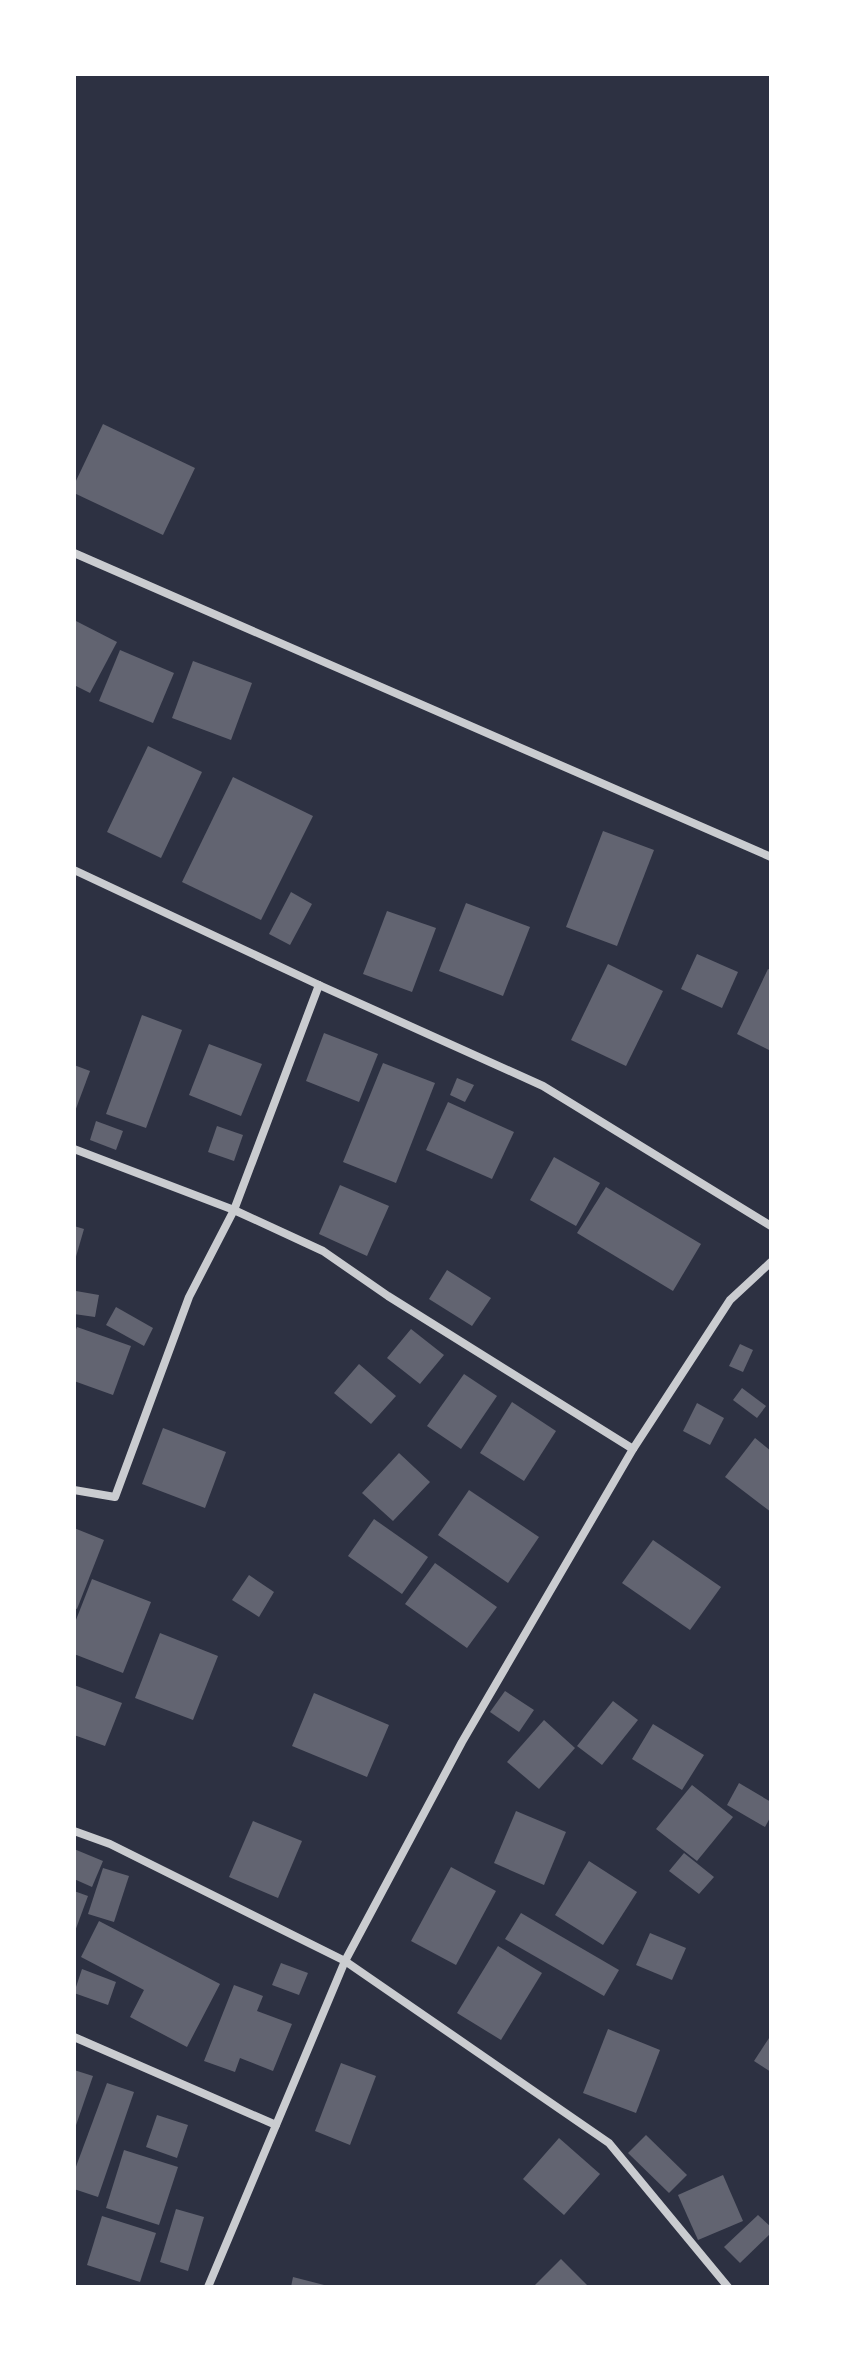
<svg xmlns="http://www.w3.org/2000/svg" width="845" height="2361" font-family="Helvetica,sans-serif">
	<style>
		.building { fill: #626471 }
		.lines { fill: none; stroke-linecap: round; stroke-linejoin: round }
		.minor { stroke: #caccd0; stroke-width: 8 }
	</style>
	<rect width="100%" height="100%" fill="#2d3142"/>
	<g class="building">
		<path d="M103,424l92,44 -32,67 -89,-42v-8z"/>
		<path d="M74,620l43,22 -27,51 -16,-8z"/>
		<path d="M120,650l54,23 -21,50 -54,-22z"/>
		<path d="M193,661l59,22 -21,57 -59,-22z"/>
		<path d="M148,746l54,26 -41,86 -54,-26z"/>
		<path d="M233,777l80,39 -52,104 -79,-38z"/>
		<path d="M603,831l51,19 -37,96 -51,-19z"/>
		<path d="M291,892l21,12 -22,41 -21,-11z"/>
		<path d="M466,903l64,24 -27,69 -64,-25z"/>
		<path d="M387,911l49,17 -24,64 -49,-18z"/>
		<path d="M697,954l41,18 -16,36 -41,-19z"/>
		<path d="M608,964l55,27 -37,75 -55,-26z"/>
		<path d="M768,969l3,1v81l-34,-17z"/>
		<path d="M142,1015l40,15 -36,98 -40,-14z"/>
		<path d="M324,1033l54,21 -19,48 -53,-21z"/>
		<path d="M209,1044l53,20 -21,52 -52,-21z"/>
		<path d="M383,1063l52,20 -39,100 -53,-21z"/>
		<path d="M74,1065l16,6 -16,43z"/>
		<path d="M457,1078l17,7 -9,17 -15,-7z"/>
		<path d="M448,1102l66,30 -22,47 -66,-29z"/>
		<path d="M96,1121l27,10 -7,19 -26,-10z"/>
		<path d="M217,1126l26,9 -9,26 -26,-9z"/>
		<path d="M554,1157l46,26 -24,43 -46,-26z"/>
		<path d="M340,1185l49,21 -22,50 -48,-22z"/>
		<path d="M606,1187l95,57 -28,47 -96,-58z"/>
		<path d="M74,1226l10,3 -9,31 -1,-1z"/>
		<path d="M447,1270l44,28 -19,28 -43,-27z"/>
		<path d="M76,1291l23,4 -4,22 -21,-3z"/>
		<path d="M116,1307l37,21 -9,18 -38,-21z"/>
		<path d="M77,1327l54,19 -18,49 -39,-14v-47z"/>
		<path d="M411,1329l33,26 -24,29 -33,-26z"/>
		<path d="M740,1344l13,6 -10,22 -14,-6z"/>
		<path d="M359,1364l37,32 -25,28 -37,-31z"/>
		<path d="M464,1374l33,22 -36,53 -34,-23z"/>
		<path d="M742,1388l24,18 -9,12 -24,-18z"/>
		<path d="M512,1402l44,29 -32,50 -44,-28z"/>
		<path d="M697,1403l27,15 -14,27 -27,-14z"/>
		<path d="M163,1428l63,24 -21,56 -63,-24z"/>
		<path d="M755,1438l16,13v61l-46,-35z"/>
		<path d="M399,1453l31,29 -37,39 -31,-28z"/>
		<path d="M469,1490l70,47 -31,46 -70,-48z"/>
		<path d="M374,1519l54,38 -26,37 -54,-38z"/>
		<path d="M74,1528l30,12 -27,69 -3,-1z"/>
		<path d="M653,1540l68,47 -31,43 -68,-47z"/>
		<path d="M435,1563l62,44 -30,41 -62,-44z"/>
		<path d="M249,1575l25,17 -15,25 -27,-17z"/>
		<path d="M92,1579l59,23 -28,71 -49,-19v-29z"/>
		<path d="M160,1633l58,23 -25,64 -58,-22z"/>
		<path d="M74,1685l48,18 -17,43 -31,-11z"/>
		<path d="M505,1691l29,19 -15,22 -29,-20z"/>
		<path d="M314,1693l75,32 -22,52 -75,-31z"/>
		<path d="M613,1701l25,19 -36,45 -25,-19z"/>
		<path d="M544,1720l31,28 -36,41 -32,-27z"/>
		<path d="M653,1724l51,31 -22,35 -50,-31z"/>
		<path d="M739,1783l32,19v14l-6,11 -38,-22z"/>
		<path d="M692,1785l41,32 -36,44 -41,-32z"/>
		<path d="M516,1811l50,21 -22,53 -50,-22z"/>
		<path d="M253,1821l49,20 -24,57 -49,-21z"/>
		<path d="M74,1849l29,12 -11,26 -18,-8z"/>
		<path d="M684,1853l30,24 -15,17 -30,-23z"/>
		<path d="M589,1861l48,31 -34,53 -48,-30z"/>
		<path d="M451,1867l45,24 -40,74 -45,-24z"/>
		<path d="M103,1868l26,8 -15,46 -26,-8z"/>
		<path d="M74,1891l14,5 -14,38z"/>
		<path d="M521,1913l98,57 -15,26 -99,-57z"/>
		<path d="M99,1921l121,63 -33,63 -57,-30 14,-27 -63,-33z"/>
		<path d="M650,1933l36,15 -14,32 -36,-15z"/>
		<path d="M498,1946l44,27 -41,67 -44,-27z"/>
		<path d="M281,1963l27,10 -9,22 -27,-10z"/>
		<path d="M82,1969l34,13 -8,23 -34,-12z"/>
		<path d="M234,1985l29,11 -6,15 35,13 -19,47 -33,-13 -5,14 -31,-11z"/>
		<path d="M608,2029l52,21 -24,63 -53,-20z"/>
		<path d="M771,2035v37l-17,-11z"/>
		<path d="M341,2063l35,13 -26,69 -35,-14z"/>
		<path d="M74,2070l19,6 -19,55z"/>
		<path d="M107,2083l27,9 -36,105 -24,-8v-17z"/>
		<path d="M157,2115l31,10 -11,33 -31,-11z"/>
		<path d="M646,2135l41,40 -18,18 -41,-40z"/>
		<path d="M559,2138l41,36 -36,41 -41,-36z"/>
		<path d="M124,2150l54,17 -19,58 -53,-17z"/>
		<path d="M723,2175l20,46 -45,19 -20,-45z"/>
		<path d="M176,2209l28,8 -16,54 -28,-9z"/>
		<path d="M758,2215l13,12v6l-31,30 -16,-16z"/>
		<path d="M102,2216l54,17 -16,49 -53,-17z"/>
		<path d="M561,2259l28,28h-56z"/>
		<path d="M293,2277l35,9v1h-37z"/>
	</g>
	<g class="lines">
		<g class="minor">
			<path d="M74,553l697,304"/>
			<path d="M74,870l245,115 224,101 228,140"/>
			<path d="M74,1149l160,61 89,41 65,45 245,153"/>
			<path d="M74,1490l41,7 74,-200 45,-87 85,-225"/>
			<path d="M74,1831l36,13 235,117 264,182 119,144"/>
			<path d="M74,2037l202,88"/>
			<path d="M208,2287l137,-326 117,-219 171,-293 97,-149 41,-38"/>
		</g>
	</g>
	<rect width="845" height="2361" fill="none" stroke="#ffffff" stroke-width="152"/>
</svg>
